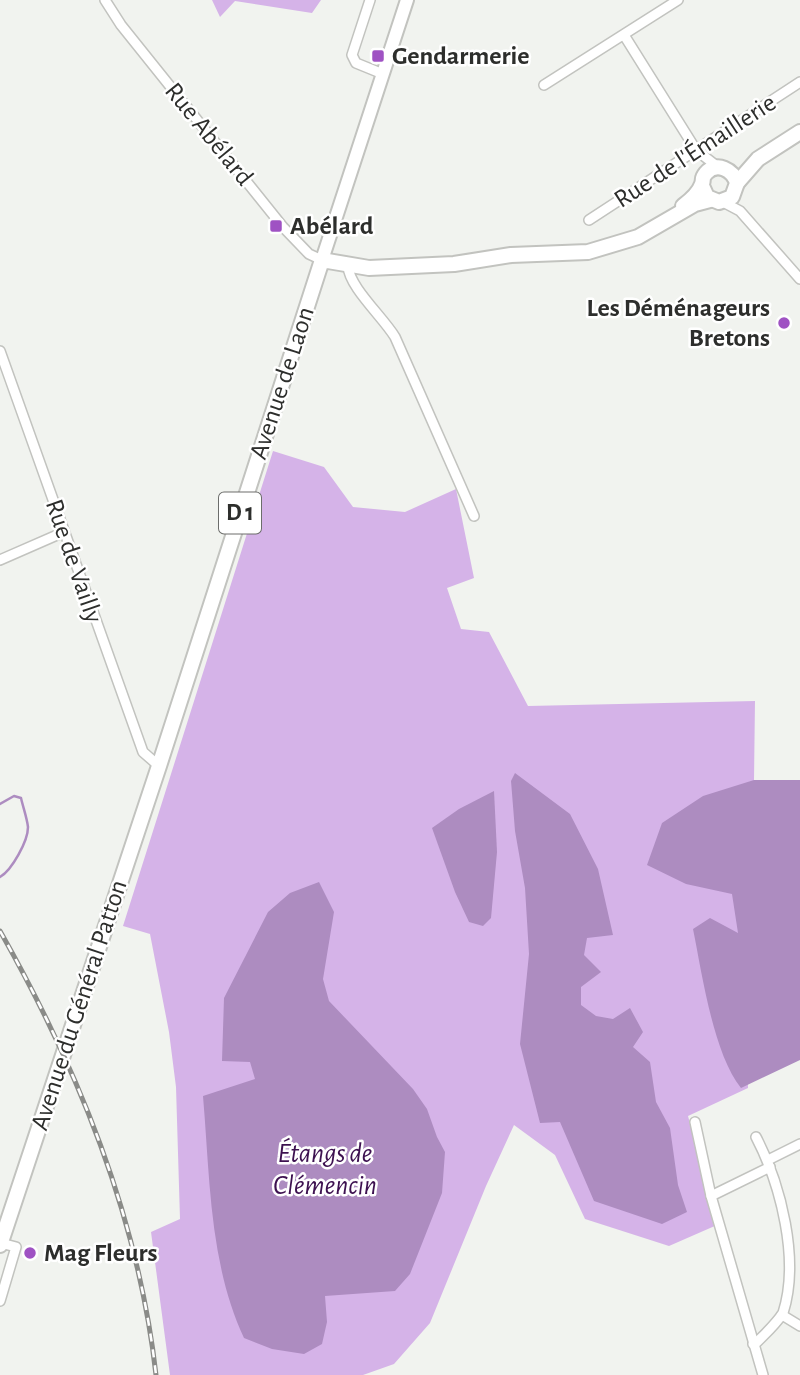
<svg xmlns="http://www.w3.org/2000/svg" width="800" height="1375" font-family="'Alegreya Sans',sans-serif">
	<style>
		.green { fill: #d5b3e8 }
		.water { fill: #ad8cc0 }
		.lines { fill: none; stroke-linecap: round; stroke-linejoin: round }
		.stream { stroke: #ad8cc0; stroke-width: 2.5 }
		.minor-casing { stroke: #c2c3bf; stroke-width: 12 }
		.secondary-casing { stroke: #c2c3bf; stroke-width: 16 }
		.primary-casing { stroke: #c2c3bf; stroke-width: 18 }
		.minor { stroke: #fff; stroke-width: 9 }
		.secondary { stroke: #fff; stroke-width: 12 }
		.primary { stroke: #fff; stroke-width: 14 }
		.rail-casing { stroke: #8a8b88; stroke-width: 5 }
		.rail { stroke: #fff; stroke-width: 2.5; stroke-dasharray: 8; stroke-linecap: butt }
		.poi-dot { fill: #9f52c3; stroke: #fff; stroke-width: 2.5 }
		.labels { text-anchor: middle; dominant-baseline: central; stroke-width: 5; stroke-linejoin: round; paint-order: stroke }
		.shield { fill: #fff; stroke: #6c6d6b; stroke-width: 2 }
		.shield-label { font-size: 24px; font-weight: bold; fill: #2d2e2c }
		.poi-label { font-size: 26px; font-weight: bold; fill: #2d2e2c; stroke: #fff; text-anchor: start }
		.street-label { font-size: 26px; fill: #2d2e2c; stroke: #fff }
		.water-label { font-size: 28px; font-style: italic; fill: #3d1150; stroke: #fff }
	</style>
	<rect width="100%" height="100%" fill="#f1f3ef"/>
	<g class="green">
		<path d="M212,0h109l-9,13 -77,-12 -15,16z"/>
		<path d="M273,451l51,16 29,40 52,5 51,-23 18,89 -27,10 14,41 28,3 39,74 227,-5 -1,79 -7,105 1,203 -60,28 29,109 -48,21 -84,-27 -30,-64 -41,-30 -28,61 -56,137 -36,41 -31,11h-193l-19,-143 29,-13 -4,-132 -7,-55 -19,-98 -27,-8z"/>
	</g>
	<g class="water">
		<path d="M515,773l55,41 28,55 15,66 -26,3 -3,17 17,17 -20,15v18l15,11 17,3 17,-11 13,24 -10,15 17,15 6,40 14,26 8,57 9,27 -25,12 -68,-23 -34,-79 -20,1 -20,-79 9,-90 -4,-66 -10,-57 -4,-50z"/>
		<path d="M754,780h46v280l-59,28c-28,-35 -39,-115 -48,-159l17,-11 28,15 -6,-39 -46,-10 -39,-19 15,-42 41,-27z"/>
		<path d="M494,791l3,61 -6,66 -8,8 -14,-4 -14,-30 -23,-64 27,-19z"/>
		<path d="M319,882l15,30 -11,67 6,22 84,88 14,20 10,28 8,15 -3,41 -32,81 -15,17 -70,5 2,26 -5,22 -18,10 -32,-5 -28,-11c-35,-75 -34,-161 -41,-242l52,-17 -5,-17 -28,-1 2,-63 44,-86 22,-19z"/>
	</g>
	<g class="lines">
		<path class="stream" d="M0,804l14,-8 7,2c2,9 6,20 7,29 0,14 -16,43 -28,50"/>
		<g class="minor-casing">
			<g id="minor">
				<path d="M105,0l16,25 162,202 26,27 13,6"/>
				<path d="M370,0l-18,55 4,8 27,11"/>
				<path d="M624,35l72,115 22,17"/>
				<path d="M544,85l134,-85"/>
				<path d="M723,202l17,9 60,68"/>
				<path d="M589,220l211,-138"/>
				<path d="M348,266c1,21 35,51 47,71l79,179"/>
				<path d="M0,351l143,401 16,14"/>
				<path d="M0,560l64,-28"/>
				<path d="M695,1122l16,74 52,179"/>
				<path d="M768,1160l32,-16"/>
				<path d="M711,1196l59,-29"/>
				<path d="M0,1301l16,-54 -15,-4"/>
				<path d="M782,1315l18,11"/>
				<path d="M753,1344l4,-2c9,-9 19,-18 26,-29 17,-53 -2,-128 -27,-176"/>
			</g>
		</g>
		<g class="secondary-casing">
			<path id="secondary" d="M322,260l85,-260"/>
		</g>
		<g class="primary-casing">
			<g id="primary">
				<path d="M737,183l21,-24 42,-27"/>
				<path d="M683,206c8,-6 16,-13 19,-22 2,-6 -1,-5 4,-11 11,-12 27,-3 31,10l-5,14 -13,5 -12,-5 -5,-11"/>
				<path d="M0,1245l159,-479 163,-506 47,8 85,-4 57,-9 77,-3 50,-15 57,-33 15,-4"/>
			</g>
		</g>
		<use href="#minor" class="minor"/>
		<use href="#secondary" class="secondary"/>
		<use href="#primary" class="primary"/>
		<g class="rail-casing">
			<path id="rail" d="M0,931c78,138 138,285 156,444"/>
		</g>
		<use href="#rail" class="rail"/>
	</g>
	<g class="poi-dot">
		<rect x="371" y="49" width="14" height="14" rx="3.5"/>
		<rect x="269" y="219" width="14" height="14" rx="3.5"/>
		<circle cx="784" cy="323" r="7"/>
		<circle cx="30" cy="1253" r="7"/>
	</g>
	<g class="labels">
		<rect class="shield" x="219" y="492.5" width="42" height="41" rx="5"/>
		<g class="shield-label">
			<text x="240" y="513">D 1</text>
		</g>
		<g class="poi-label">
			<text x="392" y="56">Gendarmerie</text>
			<text x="290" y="226">Abélard</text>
			<text x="770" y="308" text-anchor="end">Les Déménageurs<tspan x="770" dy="30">Bretons</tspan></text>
			<text x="44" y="1253">Mag Fleurs</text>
		</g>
		<g class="street-label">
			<text transform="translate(209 134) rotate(51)">Rue Abélard</text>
			<text transform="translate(695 151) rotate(-33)">Rue de l'Émaillerie</text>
			<text transform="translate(282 383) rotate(-72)">Avenue de Laon</text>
			<text transform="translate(74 561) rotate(71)">Rue de Vailly</text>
			<text transform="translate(79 1005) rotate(-72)">Avenue du Général Patton</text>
		</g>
		<g class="water-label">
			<text x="325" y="1154">Étangs de<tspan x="325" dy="32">Clémencin</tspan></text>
		</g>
	</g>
</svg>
